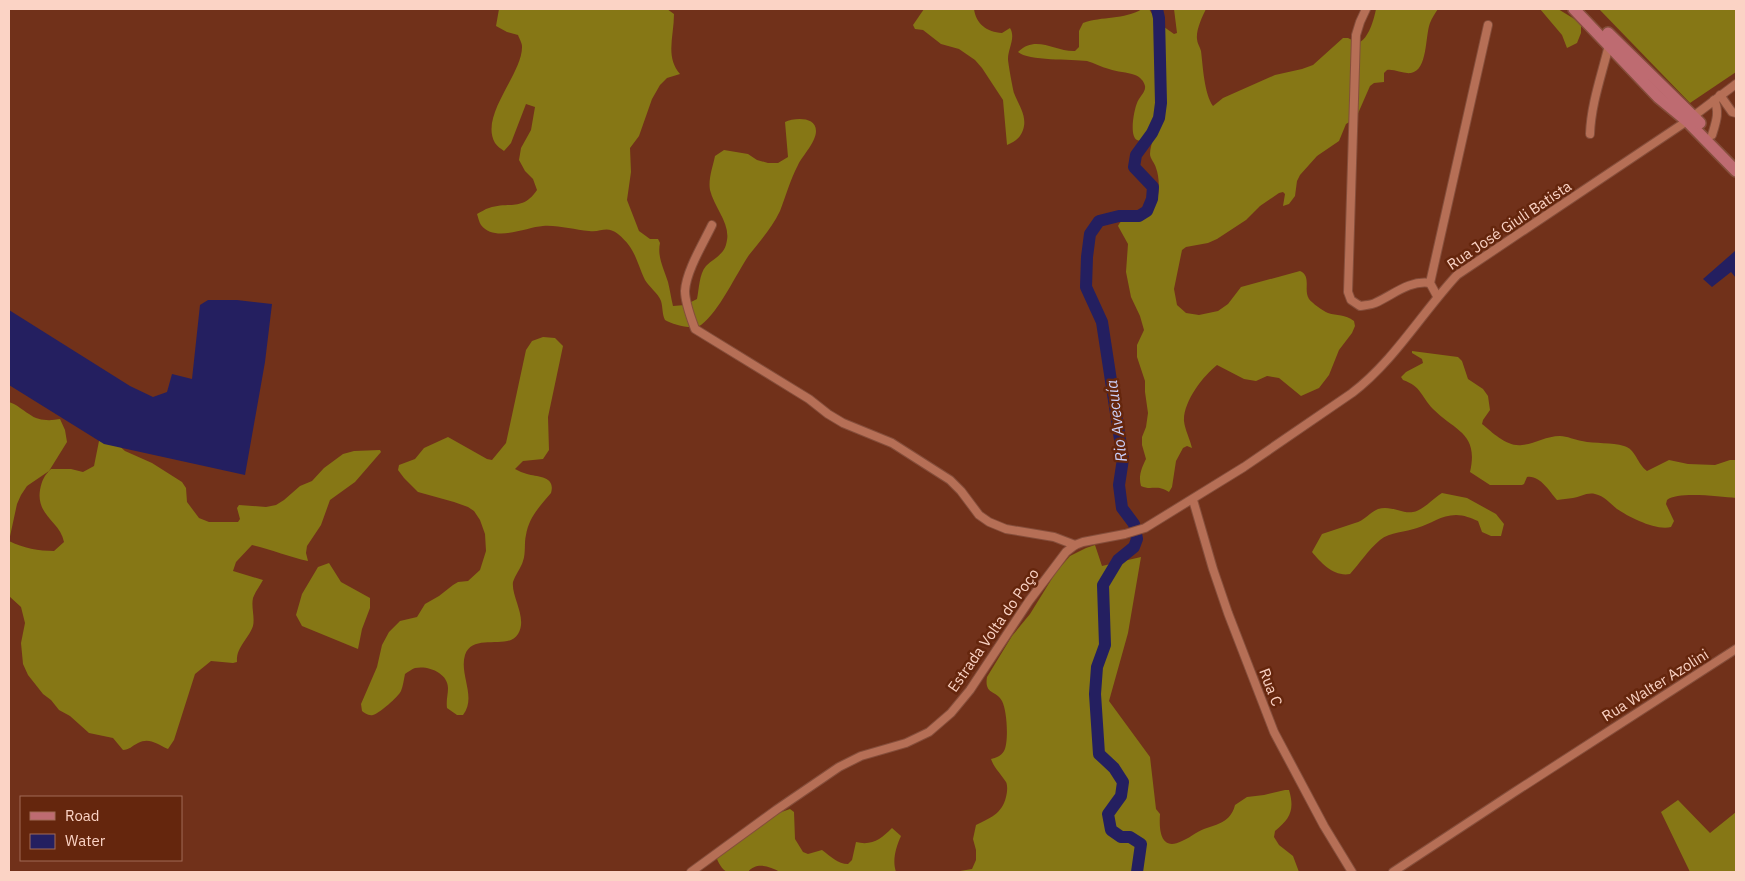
<svg xmlns="http://www.w3.org/2000/svg" width="1745" height="881" font-family="'IBM Plex Sans',sans-serif">
	<style>
		.forest { fill: #867715 }
		.water { fill: #241f60 }
		.lines { fill: none; stroke-linecap: round; stroke-linejoin: round }
		.river { stroke: #241f60; stroke-width: 12 }
		.street-casing { stroke: #854e3b; stroke-width: 10 }
		.secondary-casing { stroke: #854e3b; stroke-width: 14 }
		.street { stroke: #b66f56; stroke-width: 8 }
		.secondary { stroke: #be6b71; stroke-width: 11 }
		.labels { text-anchor: middle; dominant-baseline: central; stroke-width: 5; stroke-linejoin: round; paint-order: stroke }
		.street-label { font-size: 15px; fill: #fbd3c5; stroke: #65260d }
		.water-label { font-size: 16px; font-style: italic; fill: #cbd0f9; stroke: #65260d }
	</style>
	<rect width="100%" height="100%" fill="#71311a"/>
	<g class="forest">
		<path d="M499,9h168l7,5c0,22 -9,43 6,60l-13,4 -7,7 -8,14 -13,37 -9,12 1,24 -4,28 12,31 11,8h8l2,4c-3,14 4,26 8,39 2,8 3,16 5,24l12,-1 12,-6c2,-9 2,-25 9,-33 9,-9 19,-11 21,-26 3,-17 -13,-33 -17,-50 -2,-11 3,-24 5,-34l9,-6 24,4 9,6 11,3h10l10,-6 -3,-35c9,-4 31,-6 31,9 0,11 -13,24 -18,34 -8,15 -12,31 -18,46 -8,17 -20,30 -31,44 -13,19 -30,57 -48,70 -8,5 -28,0 -36,-5 -3,-6 -2,-12 -4,-19 -3,-8 -12,-14 -16,-21 -9,-19 -9,-31 -27,-46 -12,-9 -17,-1 -29,-3 -15,-1 -30,-6 -46,-5 -17,1 -48,17 -62,-1 -2,-3 -3,-8 -4,-11 4,-2 8,-5 12,-6 20,-7 33,4 48,-18l-4,-11 -8,-8 -6,-11 2,-12 10,-18 4,-23 -9,-3 -15,39 -7,8c-3,-2 -7,-5 -9,-8 -16,-28 28,-69 27,-97 0,-3 -3,-8 -4,-11l-11,-3 -11,-6z"/>
		<path d="M924,9h50c2,15 13,23 28,24l8,-5c6,10 -2,20 -2,31 0,4 5,31 6,34 4,11 12,21 10,33 -2,11 -8,15 -17,19l-4,-45 -21,-32 -7,-8 -16,-11 -18,-5 -18,-14 -8,-1 -2,-4z"/>
		<path d="M1142,9h7l8,13 17,12 3,-1 -3,-24h32c-4,8 -10,21 -9,30 0,4 3,8 4,12 2,15 3,42 12,55l10,-8 52,-23 27,-6 11,-4 30,-27h5l10,5c11,-4 16,-24 18,-34h62c-3,4 -6,9 -8,14 -5,13 -2,47 -19,50 -8,1 -16,-4 -24,-3l-3,3v9l-10,1 -4,3 -14,32 -10,6 -7,17 -22,15 -17,19 -3,6 -2,15 -6,8 -6,2 2,-12 -2,-2 -4,1 -19,13 -14,14 -29,19 -9,4 -22,4 -4,3 -8,39 3,16 9,8 13,2 19,-4 10,-7 13,-17 59,-16c12,5 3,19 9,28 3,4 14,12 19,14 9,3 17,1 26,8l1,5 -3,7 -13,17 -10,25 -10,13 -18,8 -22,-18 -12,-2 -11,5 -12,-2 -27,-14c-14,11 -34,37 -33,56 1,9 6,18 8,27l-5,-2 -4,2 -7,13 -4,26 -3,5c-13,-8 -18,-1 -28,-6 -3,-10 1,-19 5,-27l-4,-14v-8l4,-10 2,-14 -3,-21v-11l-8,-24v-12l7,-15 -4,-14 -9,-19 -5,-25 2,-28 -10,-18c6,-14 29,-5 36,-19 6,-10 6,-29 2,-39 -1,-5 -6,-9 -6,-14 0,-5 2,-11 3,-16l-2,-1c-4,2 -10,5 -14,3 -8,-4 -3,-30 0,-37 2,-6 9,-11 8,-17 -1,-5 -5,-9 -10,-11 -8,-3 -18,-3 -26,-6 -8,-2 -15,-6 -22,-8 -15,-2 -59,0 -69,-9 18,-18 37,0 57,-1l4,-4v-16l4,-8c19,-7 41,-3 59,-14z"/>
		<path d="M1540,9h18l23,14v10l-4,10 -10,5 -5,-13z"/>
		<path d="M1599,9h137v63l-46,31z"/>
		<path d="M543,337l12,1 8,8 -15,71 1,33 -6,9 -20,2 -8,8c4,2 8,4 12,5 11,3 29,2 24,19 -11,13 -22,24 -25,42 -2,8 0,18 -3,26 -2,7 -8,14 -10,21 -2,15 15,36 5,52 -10,17 -45,-2 -53,21 -6,20 12,42 -2,60h-6l-10,-7c-1,-8 1,-13 1,-20 0,-15 -20,-23 -33,-20 -3,1 -7,4 -10,6 -1,5 -2,12 -4,17 -3,6 -21,22 -28,24 -5,1 -8,-2 -11,-4l-1,-7 16,-37 5,-22 7,-13 11,-11 17,-4 8,-13 14,-8 14,-11 5,-3 10,-1 12,-11 6,-19 -1,-17 -5,-14 -6,-9 -6,-4 -14,-5 -36,-10 -14,-14 -6,-8 1,-5 16,-6 9,-11 24,-11 39,22 5,1 14,-17 20,-93 6,-9z"/>
		<path d="M1412,351l46,6 4,4 6,18 15,10 5,7 2,14 -7,10 -1,4c11,9 25,23 40,21 13,-1 24,-9 38,-9 7,0 15,4 22,5 13,3 30,1 42,5 12,3 13,18 23,25l22,-11 19,4 27,1 15,-5h6v38c-16,-1 -57,-7 -69,2l-1,4 8,17 -3,6c-15,4 -42,-10 -54,-18 -7,-6 -13,-13 -22,-15 -8,-2 -15,3 -22,4 -5,1 -11,1 -16,2 -8,-9 -17,-25 -30,-23l-3,7 -2,1h-32l-20,-13c9,-39 -15,-41 -37,-63 -13,-14 -11,-22 -30,-29l-2,-3 5,-5 17,-9 -1,-4 -10,-6z"/>
		<path d="M9,402c9,3 13,8 20,12 9,7 21,7 31,5l5,11 2,12 -18,29 -22,15 -6,9 -4,9 -8,37c14,7 30,10 45,10l10,-9c-4,-21 -28,-26 -24,-52 2,-10 4,-14 11,-21h20l12,3 11,-6 6,-30 10,2 15,13 27,12 30,19 4,6 1,14 12,16 10,4h29l2,-3 -3,-11 2,-3 27,2 10,-2 8,-5 16,-14 12,-5 12,-13 19,-14 11,-3 26,-1 1,2 -26,30 -25,18 -9,25 -14,21 -1,7 2,8c-19,-4 -37,-12 -56,-16l-16,17 -3,9 30,9c-3,6 -8,12 -10,18 -2,9 2,19 0,28 -5,14 -17,21 -16,36l-4,1 -22,-2 -16,13 -21,66 -6,9c-11,-5 -19,-12 -30,-6 -6,3 -9,7 -15,7l-10,-12 -24,-5 -19,-17 -11,-6 -8,-10 -8,-6 -15,-19 -5,-11 -2,-21 4,-20 -4,-16 -12,-11z"/>
		<path d="M1442,493l25,5 29,16 8,10 -3,12h-10l-9,-4 -4,-11c-7,-3 -14,-6 -22,-6 -15,0 -25,9 -39,13 -11,4 -27,4 -37,12 -12,10 -20,23 -30,34 -16,3 -29,-11 -38,-22l10,-18c11,-4 22,-7 33,-11 9,-2 15,-11 23,-14 13,-4 24,5 35,3 11,-2 19,-13 29,-19z"/>
		<path d="M1095,545l7,21 39,-9 -13,76 -19,68 41,56 6,52 4,5c-1,15 0,38 22,27 5,-2 9,-5 14,-8 15,-9 34,-7 39,-28l12,-8 17,-2 21,-5h4c6,20 1,29 -14,41l-1,6 5,8 14,11 6,16h-345l18,-3 4,-9v-10l-3,-11 3,-14c14,-7 26,-11 30,-28 1,-4 2,-11 0,-15 -5,-8 -12,-14 -15,-23 5,-1 10,-3 13,-8 5,-9 3,-41 -2,-50 -6,-11 -18,-6 -15,-24l25,-41 18,-22 26,-42 14,-16 16,-8z"/>
		<path d="M329,563l12,19 29,16v10l-8,21 -4,20 -56,-23 -6,-11 6,-21 16,-27z"/>
		<path d="M1678,800l32,33 26,-21v60h-46l-29,-60z"/>
		<path d="M790,809l4,3 1,27 8,13 5,2 14,-4c8,6 16,14 26,14l4,-4 4,-18c16,4 25,-3 36,-14l9,8c-5,11 -9,24 -5,36h-116c-10,-5 -23,-11 -32,0 -20,0 -23,5 -32,-15l57,-42z"/>
	</g>
	<g class="water">
		<path d="M1735,251l1,1v26l-5,-6 -19,15 -9,-8z"/>
		<path d="M208,300h29l35,4 -7,58 -20,113 -141,-31 -95,-59v-75l121,76 23,11 14,-5 5,-18 20,5 8,-74z"/>
	</g>
	<g class="lines">
		<path class="river" d="M1137,872l4,-28 -11,-7h-9l-10,-7 -3,-16 13,-18 2,-14 -9,-14 -15,-14 -4,-60 2,-27 8,-22 -2,-60 15,-25 16,-13 3,-8 -3,-15 -12,-16 -3,-23 4,-26 -21,-137 -16,-35 1,-30 3,-23 9,-13 20,-5h20l8,-5 5,-12 1,-12 -19,-20 2,-12 16,-22 7,-15 2,-15 -2,-85 -2,-9"/>
		<g class="street-casing">
			<g id="street">
				<path d="M1366,9l-6,13 -4,13 -8,257 3,8 9,6c5,-1 11,-1 15,-3 18,-8 34,-23 55,-20"/>
				<path d="M1720,95l12,17 4,1"/>
				<path d="M1590,134c1,-30 12,-60 19,-89"/>
				<path d="M1712,135c4,-13 8,-23 2,-35"/>
				<path d="M712,225c-8,17 -26,46 -27,66 0,12 6,27 10,38l114,70 19,15 15,9 49,20 58,37 11,11 18,24 10,7 17,7 48,8 21,8"/>
				<path d="M1437,296l-7,-13 58,-258"/>
				<path d="M1193,500l20,69 15,44 46,119 50,94 28,46"/>
				<path d="M691,872l85,-62 63,-43 22,-11 45,-13 23,-11 22,-19 19,-23 59,-89 37,-49 9,-7 8,-3 42,-8 20,-6 99,-61 108,-74c42,-32 69,-79 105,-118l230,-154 49,-37"/>
				<path d="M1393,872l120,-79 223,-144"/>
			</g>
		</g>
		<g class="secondary-casing">
			<g id="secondary">
				<path d="M1574,9l84,88 29,24 49,50"/>
				<path d="M1608,33l92,90"/>
			</g>
		</g>
		<use href="#street" class="street"/>
		<use href="#secondary" class="secondary"/>
	</g>
	<g class="labels">
		<g class="street-label">
			<text transform="translate(1509 225) rotate(-34)">Rua José Giuli Batista</text>
			<text transform="translate(993 630) rotate(-55)">Estrada Volta do Poço</text>
			<text transform="translate(1655 685) rotate(-32)">Rua Walter Azolini</text>
			<text transform="translate(1271 687) rotate(69)">Rua C</text>
		</g>
		<g class="water-label">
			<text transform="translate(1116 421) rotate(-97)">Rio Avecuía</text>
		</g>
	</g>
	<rect width="1745" height="881" fill="none" stroke="#fbd3c5" stroke-width="20"/>
	<rect x="20" y="796" width="162" height="65" fill="#65260d" stroke="#a16b57"/>
	<rect x="30" y="812" width="25" height="8" fill="#be6b71" stroke="#a16b57"/>
	<text x="65" y="821" font-size="15" fill="#fbd3c5">Road</text>
	<rect x="30" y="834" width="25" height="15" fill="#241f60" stroke="#a16b57"/>
	<text x="65" y="846" font-size="15" fill="#fbd3c5">Water</text>
</svg>
